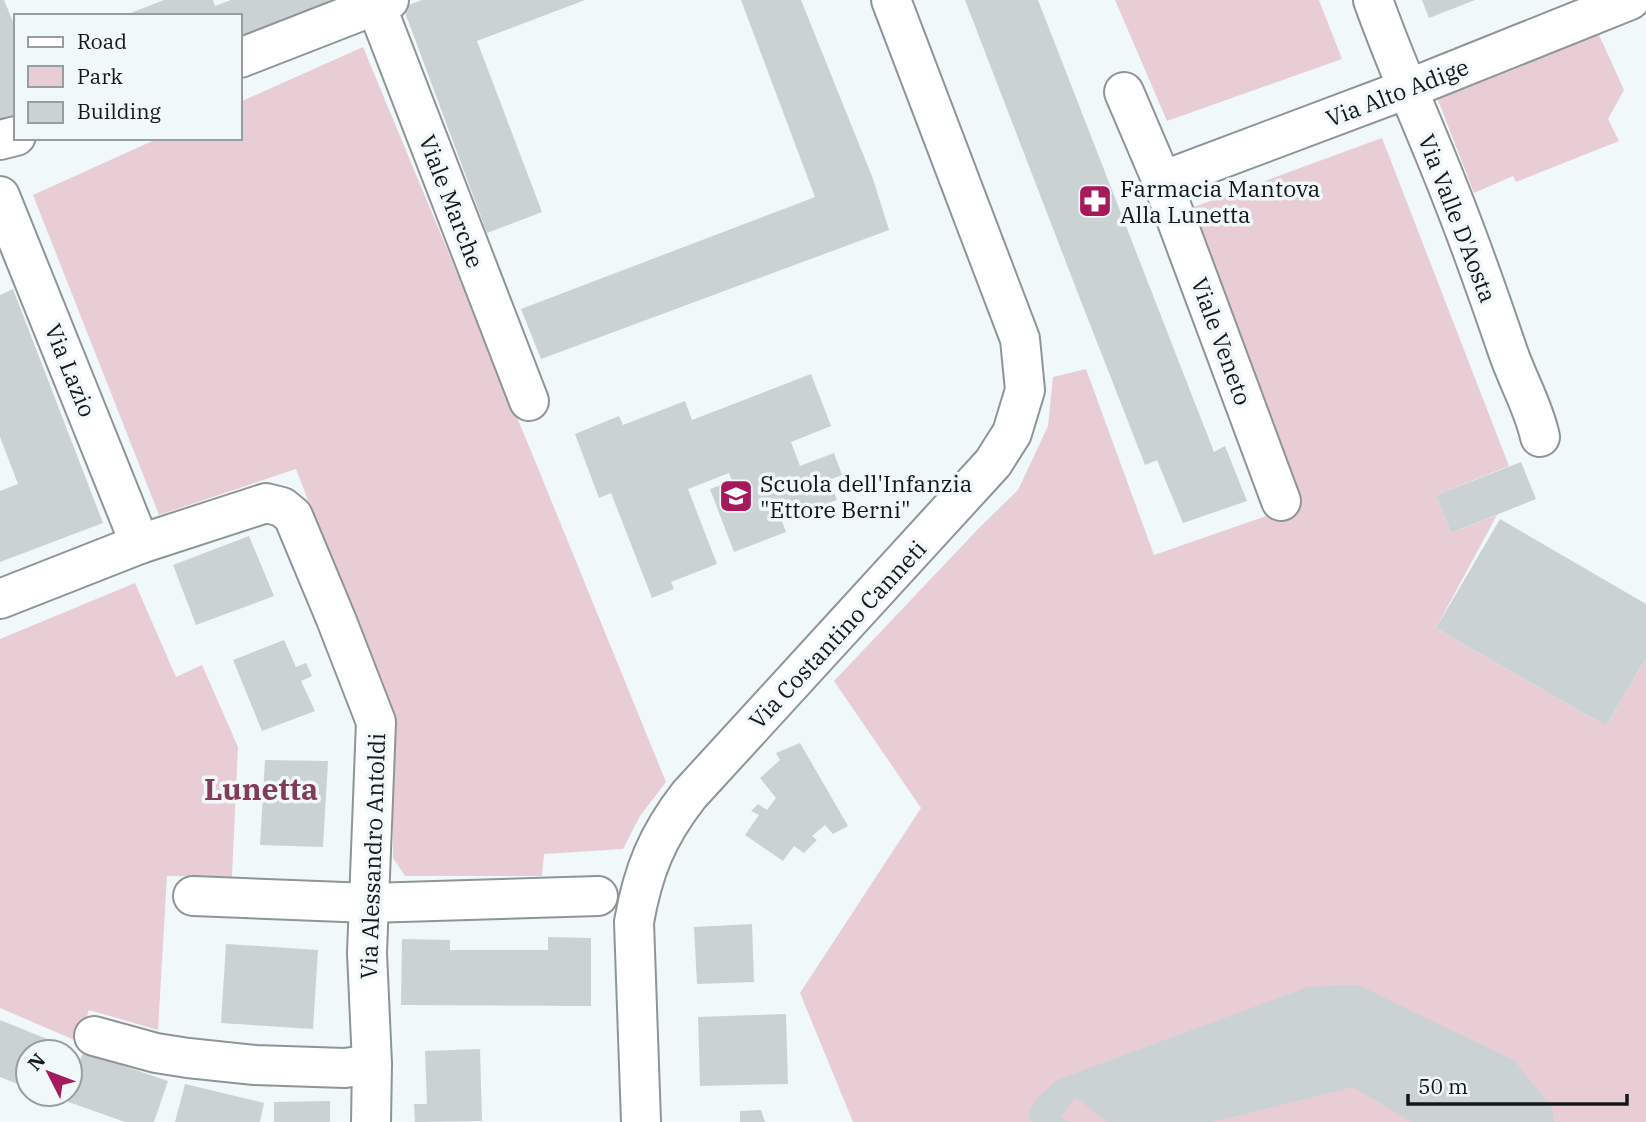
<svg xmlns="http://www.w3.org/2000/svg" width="1646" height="1122" font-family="'IBM Plex Serif',serif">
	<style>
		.green { fill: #e9cdd5 }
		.building { fill: #cad2d4 }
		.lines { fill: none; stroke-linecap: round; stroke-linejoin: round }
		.minor-casing { stroke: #8e9597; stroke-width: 42 }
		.minor { stroke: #fff; stroke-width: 38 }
		.labels { text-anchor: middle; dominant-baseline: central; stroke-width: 7; stroke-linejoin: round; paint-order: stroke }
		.street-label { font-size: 23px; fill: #151718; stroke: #f0f8fa }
		.poi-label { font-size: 23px; fill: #151718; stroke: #f0f8fa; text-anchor: start }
		.district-label { font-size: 30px; font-weight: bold; fill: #823c55; stroke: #f0f8fa }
	</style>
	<rect width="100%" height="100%" fill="#f0f8fa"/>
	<g class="green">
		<path d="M1115,0h204l23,59 -175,62z"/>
		<path d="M1595,26l29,64 -16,29 11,22 -103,41 -3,-6 -39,17 -38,-98z"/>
		<path d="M363,47l168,404 135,331 -26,34 -17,33 -79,5 -2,22h-137l-12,-18v-136l-97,-253 -137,46 -126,-320 126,-57h81v-36z"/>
		<path d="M1382,138l127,328 -73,29 15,38 46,-18 -61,113 170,98 40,-68v464h-793l-53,-129 121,-185 -87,-127 145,-153 39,-38 30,-64 5,-49 33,-8 68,186 147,-51 -110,-296z"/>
		<path d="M135,583l41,94 26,-12 36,82 -6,130 -65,-1 -9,154 -69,-20 -10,32 -79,-34v-369z"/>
	</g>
	<g class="building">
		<path d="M0,0h4l12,29v88l-16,7z"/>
		<path d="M164,0h49l2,6 16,-6h109l-100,40v-24h-117z"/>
		<path d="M422,0h163l-108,41 65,171 -55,21 -84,-226z"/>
		<path d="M741,0h60l72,179 16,51 -348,129 -20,-50 294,-112z"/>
		<path d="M965,0h73l176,452 11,-6 22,55 -64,22 -26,-63 -12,5 -68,-174z"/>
		<path d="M1422,0h53l-46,18z"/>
		<path d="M13,289l90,234 -103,39v-71l18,-7 -18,-47v-142z"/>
		<path d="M811,374l20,52 -40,16 9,24 34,-13 8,22 -13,5 8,20 -55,21 4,11 -52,20 -24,-63 22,-8 -3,-8 -41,16 29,75 -46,18 3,7 -22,9 -41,-105 -12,5 -24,-64 44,-18 4,9 62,-24 7,19z"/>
		<path d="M1521,462l15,37 -85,34 -15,-38z"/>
		<path d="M1500,519l146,85v54l-40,68 -170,-98z"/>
		<path d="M249,536l25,60 -78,29 -23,-60z"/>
		<path d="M284,640l12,27 10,-4 6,13 -11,5 14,30 -53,20 -29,-71z"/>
		<path d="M800,743l48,83 -15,8 -8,-9 -13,11 5,4 -13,13 -10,-7 -11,15 -38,-26 14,-20 -8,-4 7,-7 9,6 9,-12 -16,-20 20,-18 -4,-7z"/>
		<path d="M265,760l63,1 -5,86 -63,-2z"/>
		<path d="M752,924l2,58 -57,2 -3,-57z"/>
		<path d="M548,937l43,1v68l-190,-1 1,-66 48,1v10h98z"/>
		<path d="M226,944l92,6 -5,79 -92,-6z"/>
		<path d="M1358,985l157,76 38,49 1,12h-142l-59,-35 -141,35h-105l-32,-25 -14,20 6,5h-35l-4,-7 9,-17 20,-18 251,-93z"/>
		<path d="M786,1014l2,70 -88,2 -2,-69z"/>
		<path d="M0,1020l72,29 -1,3h-43v36l-28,-11z"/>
		<path d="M480,1049l2,72 -67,1 -1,-18h13l-2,-53z"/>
		<path d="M83,1052l85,29 -14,41h-29l-59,-21 2,-7h2v-5z"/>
		<path d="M185,1084l79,19 -4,19h-85z"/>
		<path d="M330,1101v21h-56v-20z"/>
		<path d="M761,1110l4,12h-25v-11z"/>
	</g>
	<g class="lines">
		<g class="minor-casing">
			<g id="minor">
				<path d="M374,0l155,401"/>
				<path d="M1373,0c23,65 52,128 77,192 21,53 40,107 58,160 10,29 26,56 32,85"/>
				<path d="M240,58l149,-58"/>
				<path d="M1124,92l38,89 119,320"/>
				<path d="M0,140l16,-4"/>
				<path d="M1162,181l266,-100 202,-81"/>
				<path d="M0,196l140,348"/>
				<path d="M0,599l140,-55 126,-41 16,4 11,9 43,103 40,103 -9,231 5,111 -1,58"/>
				<path d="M193,896l176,7 229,-7"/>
				<path d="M94,1036l62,17 32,5 67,7 90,3 27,-4"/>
				<path d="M641,1122l-7,-200c9,-51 23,-86 55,-127l304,-332 19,-30 13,-43 -5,-51 -129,-339"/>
			</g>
		</g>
		<use href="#minor" class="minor"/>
	</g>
	<defs>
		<g id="pharmacy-square" transform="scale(1.75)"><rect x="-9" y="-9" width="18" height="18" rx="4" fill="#a6195b" stroke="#f0f8fa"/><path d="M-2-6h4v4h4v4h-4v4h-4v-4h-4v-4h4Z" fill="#fff"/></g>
		<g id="school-square" transform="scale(1.75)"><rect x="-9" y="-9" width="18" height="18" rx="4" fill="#a6195b" stroke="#f0f8fa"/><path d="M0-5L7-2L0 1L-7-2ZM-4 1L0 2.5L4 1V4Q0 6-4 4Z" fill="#fff"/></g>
	</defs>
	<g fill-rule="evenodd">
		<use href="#pharmacy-square" x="1095" y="201"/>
		<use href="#school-square" x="736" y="496"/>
	</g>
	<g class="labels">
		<g class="street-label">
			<text transform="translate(1397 92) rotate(-21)">Via Alto Adige</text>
			<text transform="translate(452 201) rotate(69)">Viale Marche</text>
			<text transform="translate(1458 218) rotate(69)">Via Valle D'Aosta</text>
			<text transform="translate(1222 341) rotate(70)">Viale Veneto</text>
			<text transform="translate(71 370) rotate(68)">Via Lazio</text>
			<text transform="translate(837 634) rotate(-47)">Via Costantino Canneti</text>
			<text transform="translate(372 856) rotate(-88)">Via Alessandro Antoldi</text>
		</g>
		<g class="poi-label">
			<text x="1120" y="188">Farmacia Mantova<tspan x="1120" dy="26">Alla Lunetta</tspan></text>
			<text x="760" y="483">Scuola dell'Infanzia<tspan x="760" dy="26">"Ettore Berni"</tspan></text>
		</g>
		<g class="district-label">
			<text x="261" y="788">Lunetta</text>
		</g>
	</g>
	<rect x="14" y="14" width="228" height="126" fill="#f0f8fa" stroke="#989ea0" stroke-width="2"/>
	<rect x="28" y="37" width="35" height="10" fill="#ffffff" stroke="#989ea0" stroke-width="2"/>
	<text x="77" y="49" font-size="21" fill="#151718">Road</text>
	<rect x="28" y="66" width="35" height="21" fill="#e9cdd5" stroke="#989ea0" stroke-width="2"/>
	<text x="77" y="84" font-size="21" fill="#151718">Park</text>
	<rect x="28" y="102" width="35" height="21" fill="#cad2d4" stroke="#989ea0" stroke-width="2"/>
	<text x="77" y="119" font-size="21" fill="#151718">Building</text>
	<g transform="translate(49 1073) rotate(312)"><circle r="33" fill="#f0f8fa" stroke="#989ea0" stroke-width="2"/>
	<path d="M0-5L12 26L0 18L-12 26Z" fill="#a6195b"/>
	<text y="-10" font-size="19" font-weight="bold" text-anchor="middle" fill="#151718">N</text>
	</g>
	<path d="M1408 1094v10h219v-10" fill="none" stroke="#151718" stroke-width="3.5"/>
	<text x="1418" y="1094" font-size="21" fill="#151718" stroke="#f0f8fa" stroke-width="5" paint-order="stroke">50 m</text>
</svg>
